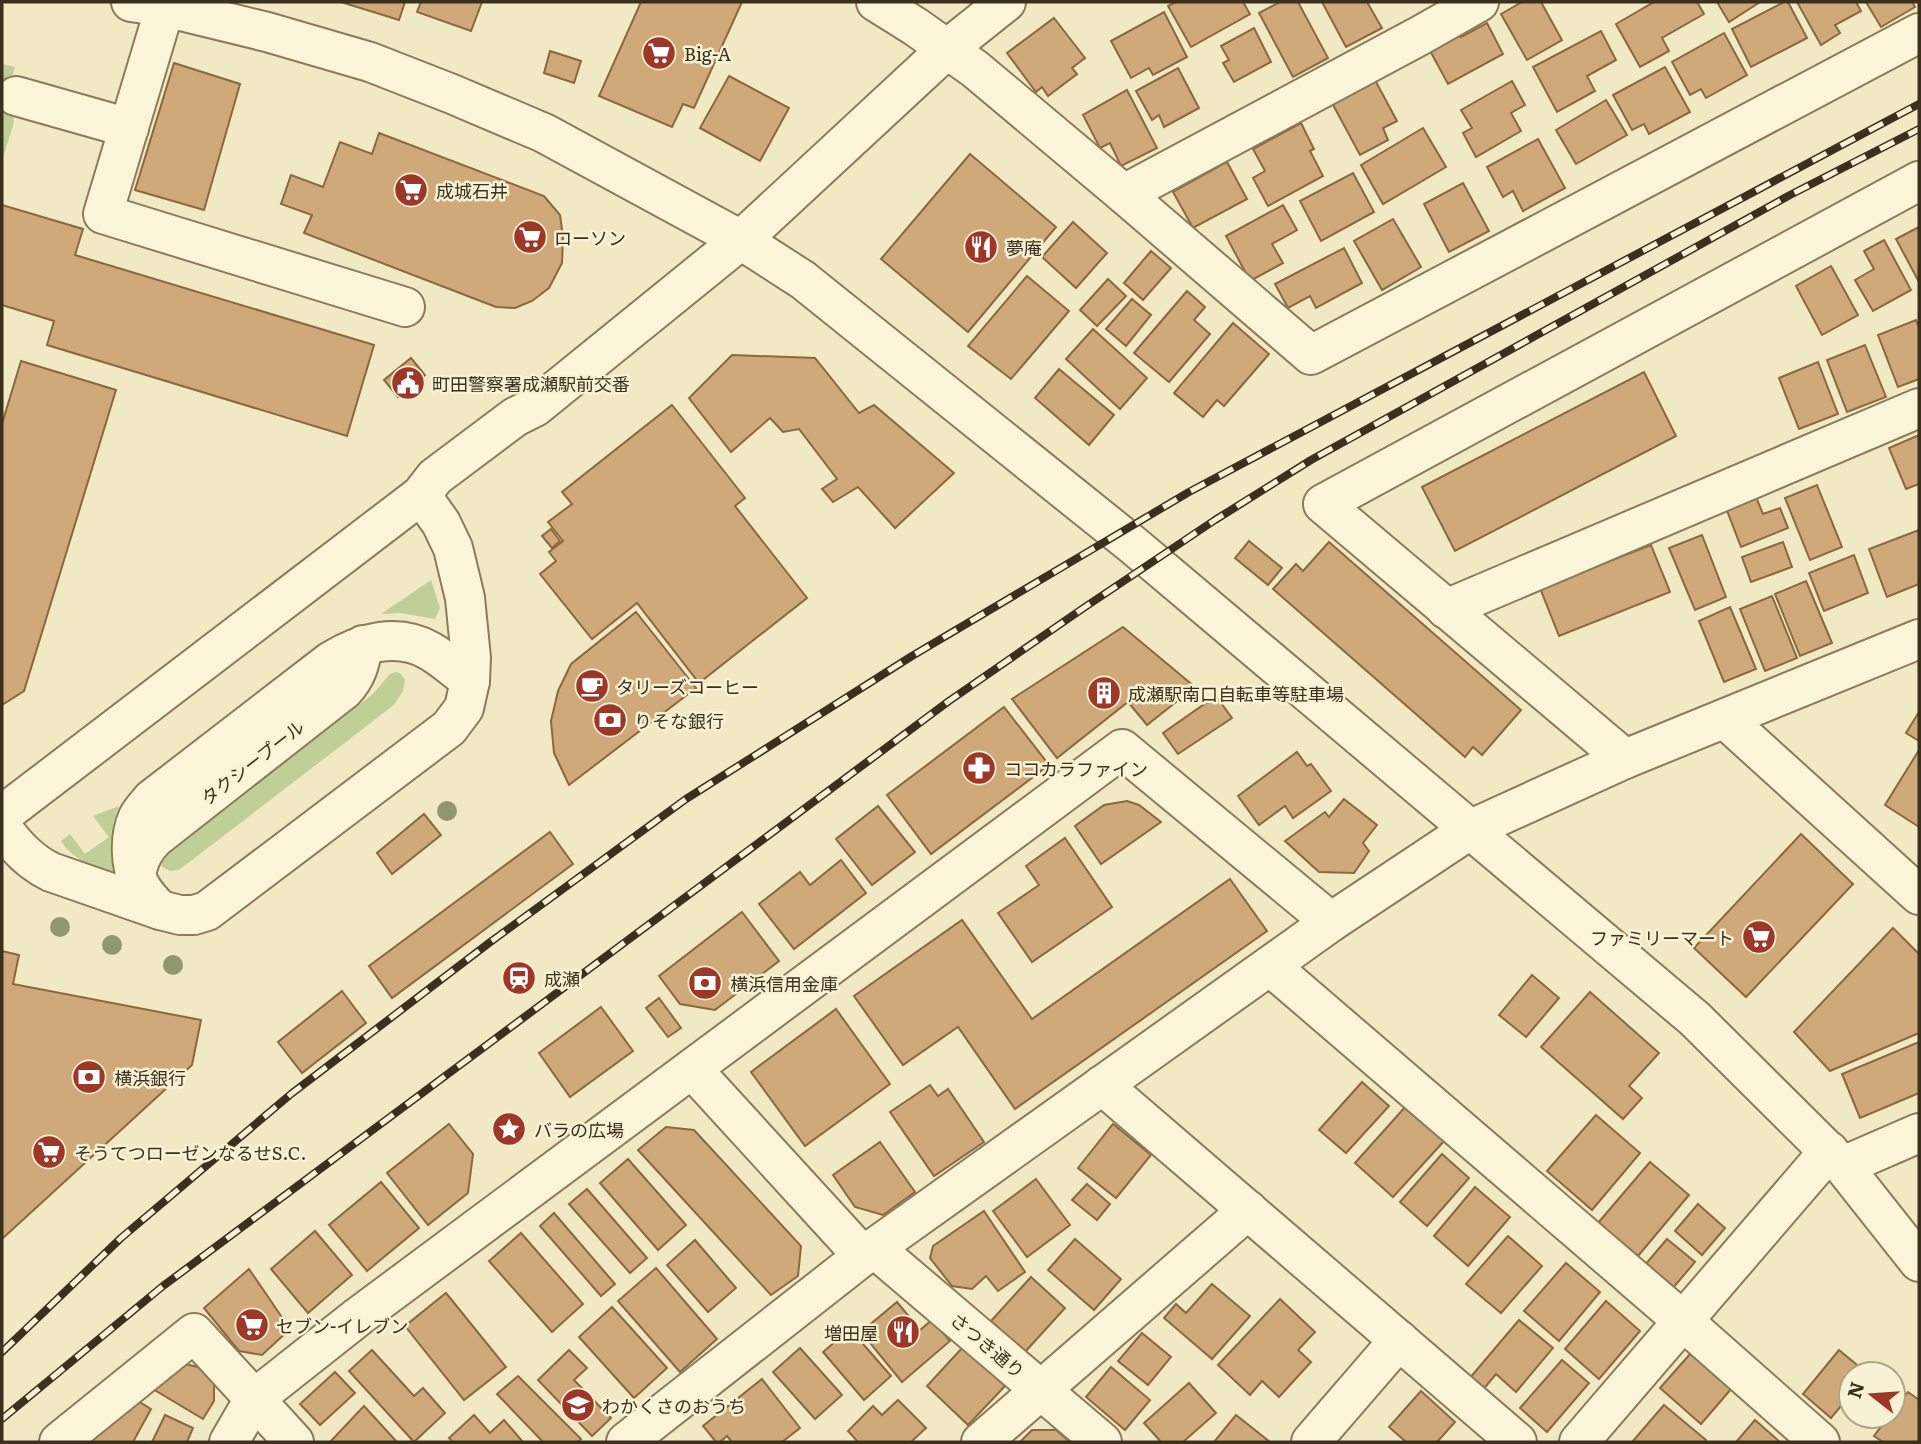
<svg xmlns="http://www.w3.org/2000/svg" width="1921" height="1444" font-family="Literata,'Noto Sans JP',serif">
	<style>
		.green { fill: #c0cf97 }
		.building { fill: #cfa979; stroke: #8b683e; stroke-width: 2 }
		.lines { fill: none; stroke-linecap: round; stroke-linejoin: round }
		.minor-casing { stroke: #8b7b5a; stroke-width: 42 }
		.minor { stroke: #faf5d8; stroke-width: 38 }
		.rail-casing { stroke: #3b301e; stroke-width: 8 }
		.rail { stroke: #f7f2d4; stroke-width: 5; stroke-dasharray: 16; stroke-linecap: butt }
		.tree { fill: #91996c }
		.labels { text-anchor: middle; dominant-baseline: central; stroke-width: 5; stroke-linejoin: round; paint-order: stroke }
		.poi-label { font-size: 18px; fill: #3b301e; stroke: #f7f2d4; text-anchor: start }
		.street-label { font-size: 18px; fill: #3b301e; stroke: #f7f2d4 }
	</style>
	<rect width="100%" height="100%" fill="#f0e9c4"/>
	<g class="green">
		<path d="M2,64l13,3 -8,28 6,19 1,8 -12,39z"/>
		<path d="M431,580l9,28 -5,11 -35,-6 -19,1z"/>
		<path d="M395,672l5,1 5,7 -2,11 -9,14 -215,165 -9,1 -8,-4 -1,-8 6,-8 206,-157 17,-20z"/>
		<path d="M119,806c-9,22 -11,43 -5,65l-2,2c-19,-6 -41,-15 -51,-32l9,-7 15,20 24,-17 -16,-21z"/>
	</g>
	<g class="building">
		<path d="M341,2h64l-6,18z"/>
		<path d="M421,2h61l-11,29 -54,-19z"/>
		<path d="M641,2h101l-48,106 -11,-4 -11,23 -73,-31z"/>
		<path d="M1176,2h67l7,12 -59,33 -23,-41z"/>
		<path d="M1280,2h18l30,56 -35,19 -34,-64z"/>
		<path d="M1322,2h45l15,26 -36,19z"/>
		<path d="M1522,2h19l21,38 -35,20 -26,-46z"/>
		<path d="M1654,2h43l7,12 -42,24 7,13 -29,16 -24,-43z"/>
		<path d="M1717,2h43l-31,20z"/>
		<path d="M1784,2h4l19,36 -56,29 -19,-38z"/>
		<path d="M1797,2h59l5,9 -26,14 5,8 -19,12z"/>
		<path d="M1866,2h46l3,5 -34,20z"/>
		<path d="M1164,12l23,45 -34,18 -4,-7 -18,10 -20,-37z"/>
		<path d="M1054,18l31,40 -13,10 5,6 -29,22 -6,-9 -6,5 -29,-39z"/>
		<path d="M1487,23l16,31 -55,30 -19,-35 30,-17 2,5z"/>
		<path d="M1254,28l17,34 -37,20 -11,-19 6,-3 -8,-14z"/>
		<path d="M1601,31l15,29 -29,16 8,15 -38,21 -24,-45z"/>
		<path d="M1724,33l23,42 -41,23 -5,-9 -11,6 -18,-33z"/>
		<path d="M550,51l31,10 -7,22 -30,-10z"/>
		<path d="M174,63l66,21 -36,126 -69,-20z"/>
		<path d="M1665,67l25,45 -41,22 -5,-10 -12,6 -19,-35z"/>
		<path d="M1178,68l21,40 -35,19 -5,-12 -7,5 -16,-29z"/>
		<path d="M729,76l60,32 -29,53 -60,-33z"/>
		<path d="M1375,80l22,41 -14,7 5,12 -28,15 -28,-52z"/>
		<path d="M1512,81l13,24 -14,8 10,18 -45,26 -13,-24 9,-5 -11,-18z"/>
		<path d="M1127,90l30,58 -36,18 -11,-23 -10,5 -17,-33z"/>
		<path d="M1606,100l21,35 -51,29 -20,-34z"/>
		<path d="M1301,123l13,26 -4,2 13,25 -55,30 -15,-28 12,-7 -12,-22z"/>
		<path d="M1423,128l23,39 -63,37 -22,-39z"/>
		<path d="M379,133l165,63 16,19 3,22 -1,26 -13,25 -17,13 -17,7 -19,-1 -192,-74 8,-18 -31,-11 10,-29 32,12 17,-45 32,12z"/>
		<path d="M1538,139l27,49 -42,23 -10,-20 -10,6 -16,-30z"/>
		<path d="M970,154l86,73 -88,105 -87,-73z"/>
		<path d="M1227,162l20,37 -54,29 -20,-36z"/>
		<path d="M1353,173l21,39 -53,29 -21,-40z"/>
		<path d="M1463,183l26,48 -40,21 -25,-48z"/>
		<path d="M2,205l81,24 -8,26 299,90 -27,91 -300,-91 7,-24 -52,-16z"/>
		<path d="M1283,205l14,25 -25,14 11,19 -33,18 -24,-45z"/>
		<path d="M1393,219l28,48 -39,23 -28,-49z"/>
		<path d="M1073,222l34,31 -31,35 -34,-31z"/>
		<path d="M1919,227v55l-23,-43z"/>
		<path d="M1884,240l27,50 -38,21 -18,-31 19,-11 -10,-18z"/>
		<path d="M1344,248l18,35 -46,25 -6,-12 -22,12 -13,-24z"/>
		<path d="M1151,251l20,17 -28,32 -19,-17z"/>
		<path d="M1831,266l27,49 -36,20 -26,-49z"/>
		<path d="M1027,276l42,35 -58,68 -43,-33z"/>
		<path d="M1108,279l18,17 -29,30 -17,-16z"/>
		<path d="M1187,291l18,16 -11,13 16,14 -41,48 -35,-29z"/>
		<path d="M1132,299l19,16 -25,31 -20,-17z"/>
		<path d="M1916,320l3,8v51l-21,8 -20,-52z"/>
		<path d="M1233,323l36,31 -45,52 -7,-6 -14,17 -29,-24z"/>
		<path d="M1093,329l54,49 -27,31 -54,-50z"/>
		<path d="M1865,345l21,52 -39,15 -20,-52z"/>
		<path d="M732,355l83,3 44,55 15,-8 80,68 -59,55 -37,-41 -25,15 -11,-13 15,-10 -38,-50 -16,3 -13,-14 -39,34 -42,-54z"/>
		<path d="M411,358l14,17 -27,22 -14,-17z"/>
		<path d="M21,361l95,29 -92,301 -22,14v-281z"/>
		<path d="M1818,362l20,52 -39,15 -20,-51z"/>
		<path d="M1059,369l55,46 -25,30 -54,-47z"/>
		<path d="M1644,372l32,64 -221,115 -33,-64z"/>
		<path d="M672,405l73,93 -10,8 72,92 -108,85 -62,-80 -45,36 -52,-65 16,-13 -7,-9 14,-11 -15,-19 24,-18 -10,-12z"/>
		<path d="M1919,435v49l-13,5 -17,-41z"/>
		<path d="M1817,485l25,62 -32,13 -25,-62z"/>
		<path d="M1756,497l7,17 17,-6 8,20 -47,19 -15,-39z"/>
		<path d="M551,529l9,12 -8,7 -10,-12z"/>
		<path d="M1919,530v54l-32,13 -18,-48z"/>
		<path d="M1702,535l24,62 -31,13 -26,-62z"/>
		<path d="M1249,541l33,27 -14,17 -33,-27z"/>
		<path d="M1329,542l192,168 -39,45 -9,-8 -8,10 -192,-168 23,-25 7,7z"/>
		<path d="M1783,542l9,25 -41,15 -9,-25z"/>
		<path d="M1651,545l19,47 -111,44 -19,-48z"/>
		<path d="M1854,555l14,38 -44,18 -15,-38z"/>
		<path d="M1806,581l26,62 -32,13 -25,-62z"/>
		<path d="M1772,596l25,62 -32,13 -25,-62z"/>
		<path d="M1730,607l26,62 -32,13 -25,-61z"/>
		<path d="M636,612l60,76 -127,97 -15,-32 -3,-32 7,-30 13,-27z"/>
		<path d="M1123,627l72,60 -48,38 -19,-23 -71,56 -45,-59z"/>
		<path d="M1216,696l16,22 -54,36 -15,-21z"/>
		<path d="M1004,707l45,58 -118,89 -44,-59z"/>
		<path d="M1919,712v29l-13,-8z"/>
		<path d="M1919,750v77l-34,-22z"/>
		<path d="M1297,752l10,14 4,-2 20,27 -38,27 -8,-12 -26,19 -21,-29z"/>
		<path d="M1344,799l33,26 -14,18 6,8 -15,22 -35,-1 -34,-31 40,-29 4,5z"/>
		<path d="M1127,801l12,4 22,17 -60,42 -26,-38 29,-21z"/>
		<path d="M878,806l37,46 -43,33 -36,-46z"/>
		<path d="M424,814l17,21 -49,39 -15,-21z"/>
		<path d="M550,832l23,32 -181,134 -23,-32z"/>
		<path d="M1801,834l52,50 -107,113 -52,-49z"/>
		<path d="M1065,838l47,69 -80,55 -34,-49 41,-28 -13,-19z"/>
		<path d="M841,860l25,33 -72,56 -35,-45 41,-32 10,13z"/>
		<path d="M1230,879l37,52 -252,178 -57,-82 -55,38 -49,-69 108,-76 70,99z"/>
		<path d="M742,912l37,49 -64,49 -35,-6 -21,-28z"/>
		<path d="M1893,928l26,26v79l-89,38 -36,-39z"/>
		<path d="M2,951l17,4 -6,29 188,36 -9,45 -190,174z"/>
		<path d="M1532,975l27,23 -33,39 -27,-22z"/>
		<path d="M342,991l24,32 -64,50 -24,-31z"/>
		<path d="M1590,992l69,61 -30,33 13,12 -19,21 -82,-72z"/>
		<path d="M659,998l22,30 -13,9 -22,-29z"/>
		<path d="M601,1007l32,44 -63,46 -31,-44z"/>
		<path d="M836,1009l54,75 -85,62 -54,-74z"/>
		<path d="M1919,1042v51l-59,25 -18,-44z"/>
		<path d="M1362,1082l27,24 -43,47 -27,-23z"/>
		<path d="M930,1085l8,11 10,-7 36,53 -50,34 -44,-64z"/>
		<path d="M1406,1106l39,34 -52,57 -38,-34z"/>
		<path d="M1596,1115l44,38 -48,57 -45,-39z"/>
		<path d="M449,1124l24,30 -5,39 -40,32 -41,-52z"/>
		<path d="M1113,1124l38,31 -35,43 -38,-30z"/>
		<path d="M666,1127l28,3 107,116 -3,30 -27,19 -133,-145z"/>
		<path d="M880,1142l35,50 -32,23 -28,-8 -22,-32z"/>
		<path d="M1442,1154l27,24 -42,48 -27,-24z"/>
		<path d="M628,1159l58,66 -28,25 -58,-67z"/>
		<path d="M1650,1162l39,33 -51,61 -40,-33z"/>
		<path d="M1036,1179l34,46 -43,32 -34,-46z"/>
		<path d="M381,1182l38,46 -52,43 -38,-46z"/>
		<path d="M1087,1184l23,20 -13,16 -25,-20z"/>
		<path d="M1475,1187l35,30 -42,49 -34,-30z"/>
		<path d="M587,1189l60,69 -17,15 -61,-69z"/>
		<path d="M1698,1204l27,24 -23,27 -27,-24z"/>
		<path d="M984,1211l41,61 -27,19 -12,-15 -14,13 -20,-3 -22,-28 3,-12z"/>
		<path d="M554,1213l61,71 -14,12 -61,-70z"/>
		<path d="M315,1231l37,44 -44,38 -37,-44z"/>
		<path d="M521,1233l62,71 -31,28 -63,-71z"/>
		<path d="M1508,1236l34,30 -41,47 -35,-29z"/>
		<path d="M1075,1239l46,40 -27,31 -46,-40z"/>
		<path d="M1667,1239l28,23 -23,27 -28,-23z"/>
		<path d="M695,1240l41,48 -28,24 -41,-47z"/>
		<path d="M1566,1263l34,29 -41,49 -35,-30z"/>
		<path d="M656,1268l61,71 -37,33 -62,-71z"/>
		<path d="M249,1269l41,60 -28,26 -23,-4 -35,-43z"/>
		<path d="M1031,1277l34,31 -40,44 -34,-31z"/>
		<path d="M1212,1284l38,32 -38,43 -48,-41 12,-14 10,9z"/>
		<path d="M446,1293l60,74 -42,33 -59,-74z"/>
		<path d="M1280,1299l35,33 -17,18 13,12 -32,35 -17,-16 -12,14 -32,-30z"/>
		<path d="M1606,1301l34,30 -41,48 -34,-30z"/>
		<path d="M897,1302l23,28 12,-10 18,21 -48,41 -41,-50z"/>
		<path d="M612,1307l55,61 -33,30 -55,-61z"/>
		<path d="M1519,1320l34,28 -37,44 -20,-18 -14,17 -13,-12z"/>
		<path d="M850,1329l41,47 -27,24 -41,-48z"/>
		<path d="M1142,1333l29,24 -23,28 -30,-24z"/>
		<path d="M963,1347l42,39 -37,39 -41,-39z"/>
		<path d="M800,1348l42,47 -27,24 -42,-47z"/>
		<path d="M372,1350l42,46 9,-8 22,25 -31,29 -65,-71z"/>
		<path d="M569,1350l18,18 -13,12 37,38 -19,18 -54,-56z"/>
		<path d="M1839,1350l29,24h-17v20l-20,24 -28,-24z"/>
		<path d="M1691,1353l41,35 -31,36 -41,-36z"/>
		<path d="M1562,1360l27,23 -42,49 -27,-24z"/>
		<path d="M181,1363l21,5 12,13v20l-11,18 -50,-30z"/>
		<path d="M1111,1367l39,33 -25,30 -39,-33z"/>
		<path d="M335,1372l20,21 -35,32 -20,-21z"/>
		<path d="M518,1376l63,63 -3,3h-35l-46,-48z"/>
		<path d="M762,1379l38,49 -18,14h-50l-5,-6 -7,6h-4l-13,-16z"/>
		<path d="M1189,1383l27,30 -33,29h-22l-17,-19z"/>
		<path d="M1421,1391l34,31 -18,20h-31l-17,-15z"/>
		<path d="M1908,1392l11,8v42h-36l-9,-6 15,-20h4v-5z"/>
		<path d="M898,1400l28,28 -15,14h-53l-10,-11 25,-25 9,9z"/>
		<path d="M138,1401l13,8 -18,33h-47z"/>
		<path d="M1664,1405l42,35 -1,2h-73z"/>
		<path d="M364,1406l33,36h-67z"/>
		<path d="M165,1415l28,13 -6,14h-35z"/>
		<path d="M474,1415l16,18 14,-13 19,22h-70l-4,-4z"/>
		<path d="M1236,1415l34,27h-56z"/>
		<path d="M1755,1420l25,22h-44z"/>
		<path d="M1032,1430h24l14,12h-50z"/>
	</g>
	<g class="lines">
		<g class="minor-casing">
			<g id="minor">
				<path d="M131,2l34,5 102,25 103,30 82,32 92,39 197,107 62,40 330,265 562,474 148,147 76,96"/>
				<path d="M876,2l40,25 59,42 149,125 187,161 608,-322"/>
				<path d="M165,7l-62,207 302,93"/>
				<path d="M16,96l113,32"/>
				<path d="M1124,194l297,-159 58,-33"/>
				<path d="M1446,609l473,-201"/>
				<path d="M1725,719l194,176"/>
				<path d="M1625,759l-302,-255 596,-323"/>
				<path d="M2,815l419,-320 14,-18 80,-60 20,-10 206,-167 206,-191 59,-47"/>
				<path d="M2,827c13,19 28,35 49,45l109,38 20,5h14l13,-4 242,-183 15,-20 6,-27 1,-23 -6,-60 -12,-50 -12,-25 -20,-28"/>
				<path d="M136,875c3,-16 8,-26 19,-37l189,-148c13,-14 16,-26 19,-45"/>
				<path d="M160,910c-8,-8 -16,-16 -21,-27 -9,-18 -10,-47 -1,-66 3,-6 9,-12 14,-18l179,-138c30,-18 66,-29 99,-10 14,8 27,20 40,30"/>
				<path d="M1270,966l413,355 137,121"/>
				<path d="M692,1069l171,187"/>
				<path d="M1102,1085l415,357"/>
				<path d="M1843,1166l76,-33"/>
				<path d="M874,1248l228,194"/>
				<path d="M59,1442l135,-109 100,109"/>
				<path d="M229,1442l25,-43 105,-83 763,-567 209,173"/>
				<path d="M626,1442l237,-186 468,-334 140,-93 154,-70 294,-120"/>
				<path d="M981,1442l267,-232"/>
				<path d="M1311,1442l88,-102"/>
				<path d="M1579,1442l250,-291"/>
			</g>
		</g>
		<use href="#minor" class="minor"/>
		<g class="rail-casing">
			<g id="rail">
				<path d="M2,1352l119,-114 170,-144 198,-151 197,-144 226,-143 277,-164 730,-388"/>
				<path d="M2,1419l161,-133 786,-585 136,-94 130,-87 96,-60 479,-265 129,-66"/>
			</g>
		</g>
		<use href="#rail" class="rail"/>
	</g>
	<g class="tree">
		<circle cx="447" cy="811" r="10"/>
		<circle cx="60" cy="927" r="10"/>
		<circle cx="112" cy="945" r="10"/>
		<circle cx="173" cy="965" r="10"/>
	</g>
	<defs>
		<g id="supermarket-disc" transform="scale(1.75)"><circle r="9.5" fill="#9d3727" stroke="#f7f2d4"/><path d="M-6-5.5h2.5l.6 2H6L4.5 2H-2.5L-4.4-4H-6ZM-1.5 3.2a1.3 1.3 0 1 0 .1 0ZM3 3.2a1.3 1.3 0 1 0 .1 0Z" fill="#fff"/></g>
		<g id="restaurant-disc" transform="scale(1.75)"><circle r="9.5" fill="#9d3727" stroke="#f7f2d4"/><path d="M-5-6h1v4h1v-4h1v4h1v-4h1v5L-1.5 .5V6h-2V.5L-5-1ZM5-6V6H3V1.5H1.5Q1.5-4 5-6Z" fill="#fff"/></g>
		<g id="civic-disc" transform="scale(1.75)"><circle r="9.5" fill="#9d3727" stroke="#f7f2d4"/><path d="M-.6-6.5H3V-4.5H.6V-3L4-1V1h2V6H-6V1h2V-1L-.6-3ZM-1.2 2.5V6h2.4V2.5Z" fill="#fff"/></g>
		<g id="cafe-disc" transform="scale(1.75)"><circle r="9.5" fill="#9d3727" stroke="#f7f2d4"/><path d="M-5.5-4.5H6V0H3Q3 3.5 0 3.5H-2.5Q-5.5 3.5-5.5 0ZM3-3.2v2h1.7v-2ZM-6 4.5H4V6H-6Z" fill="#fff"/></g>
		<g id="building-disc" transform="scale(1.75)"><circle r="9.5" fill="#9d3727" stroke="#f7f2d4"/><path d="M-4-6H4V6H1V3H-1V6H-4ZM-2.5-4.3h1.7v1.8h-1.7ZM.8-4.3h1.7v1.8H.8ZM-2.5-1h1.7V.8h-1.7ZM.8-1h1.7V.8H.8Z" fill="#fff"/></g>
		<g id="bank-disc" transform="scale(1.75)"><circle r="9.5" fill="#9d3727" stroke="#f7f2d4"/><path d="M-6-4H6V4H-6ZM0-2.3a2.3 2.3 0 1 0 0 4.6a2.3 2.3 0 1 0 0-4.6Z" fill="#fff"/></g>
		<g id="pharmacy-disc" transform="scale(1.75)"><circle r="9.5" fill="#9d3727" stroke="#f7f2d4"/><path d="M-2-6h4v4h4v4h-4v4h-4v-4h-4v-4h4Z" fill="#fff"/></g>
		<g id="station-disc" transform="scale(1.75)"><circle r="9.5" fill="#9d3727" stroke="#f7f2d4"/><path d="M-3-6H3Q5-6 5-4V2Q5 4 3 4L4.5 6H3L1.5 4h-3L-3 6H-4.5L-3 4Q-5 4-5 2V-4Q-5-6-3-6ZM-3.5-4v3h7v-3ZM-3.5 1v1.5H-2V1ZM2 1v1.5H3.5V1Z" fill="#fff"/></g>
		<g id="sight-disc" transform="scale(1.75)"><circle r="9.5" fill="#9d3727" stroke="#f7f2d4"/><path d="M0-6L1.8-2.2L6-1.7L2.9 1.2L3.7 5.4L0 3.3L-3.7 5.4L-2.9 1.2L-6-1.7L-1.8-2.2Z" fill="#fff"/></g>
		<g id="school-disc" transform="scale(1.75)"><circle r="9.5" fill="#9d3727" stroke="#f7f2d4"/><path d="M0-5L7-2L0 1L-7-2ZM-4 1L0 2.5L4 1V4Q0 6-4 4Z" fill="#fff"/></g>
	</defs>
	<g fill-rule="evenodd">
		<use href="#supermarket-disc" x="659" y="53"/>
		<use href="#supermarket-disc" x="411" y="190"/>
		<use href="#supermarket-disc" x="530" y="237"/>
		<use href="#restaurant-disc" x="981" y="247"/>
		<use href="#civic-disc" x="408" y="383"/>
		<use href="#cafe-disc" x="592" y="686"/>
		<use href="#building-disc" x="1104" y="693"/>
		<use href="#bank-disc" x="610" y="720"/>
		<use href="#pharmacy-disc" x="979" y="768"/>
		<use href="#supermarket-disc" x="1759" y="937"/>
		<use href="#station-disc" x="519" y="978"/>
		<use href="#bank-disc" x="705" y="983"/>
		<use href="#bank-disc" x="89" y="1077"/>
		<use href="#sight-disc" x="509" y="1129"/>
		<use href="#supermarket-disc" x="49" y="1152"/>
		<use href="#supermarket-disc" x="252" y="1325"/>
		<use href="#restaurant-disc" x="903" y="1332"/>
		<use href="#school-disc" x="578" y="1405"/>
	</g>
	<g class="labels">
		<g class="poi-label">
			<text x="684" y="53">Big-A</text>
			<text x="436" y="190">成城石井</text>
			<text x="554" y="237">ローソン</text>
			<text x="1006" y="247">夢庵</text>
			<text x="432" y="383">町田警察署成瀬駅前交番</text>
			<text x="616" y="686">タリーズコーヒー</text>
			<text x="1128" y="693">成瀬駅南口自転車等駐車場</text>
			<text x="634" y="720">りそな銀行</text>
			<text x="1004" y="768">ココカラファイン</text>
			<text x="1734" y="937" text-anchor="end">ファミリーマート</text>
			<text x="544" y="978">成瀬</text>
			<text x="730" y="983">横浜信用金庫</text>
			<text x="114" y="1077">横浜銀行</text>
			<text x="534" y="1129">バラの広場</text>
			<text x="74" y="1152">そうてつローゼンなるせS.C.</text>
			<text x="276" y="1325">セブン-イレブン</text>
			<text x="878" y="1332" text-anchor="end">増田屋</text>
			<text x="602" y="1405">わかくさのおうち</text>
		</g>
		<g class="street-label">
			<text transform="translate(252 762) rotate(-38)">タクシープール</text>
			<text transform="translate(988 1345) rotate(40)">さつき通り</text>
		</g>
	</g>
	<rect width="1921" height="1444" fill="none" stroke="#3b301e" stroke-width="7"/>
	<g transform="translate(1872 1395) rotate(287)"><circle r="33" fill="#f7f2d4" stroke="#aca48b" stroke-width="2"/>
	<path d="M0-5L12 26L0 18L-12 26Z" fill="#9d3727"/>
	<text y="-10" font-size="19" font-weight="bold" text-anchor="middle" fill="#3b301e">N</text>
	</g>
</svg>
